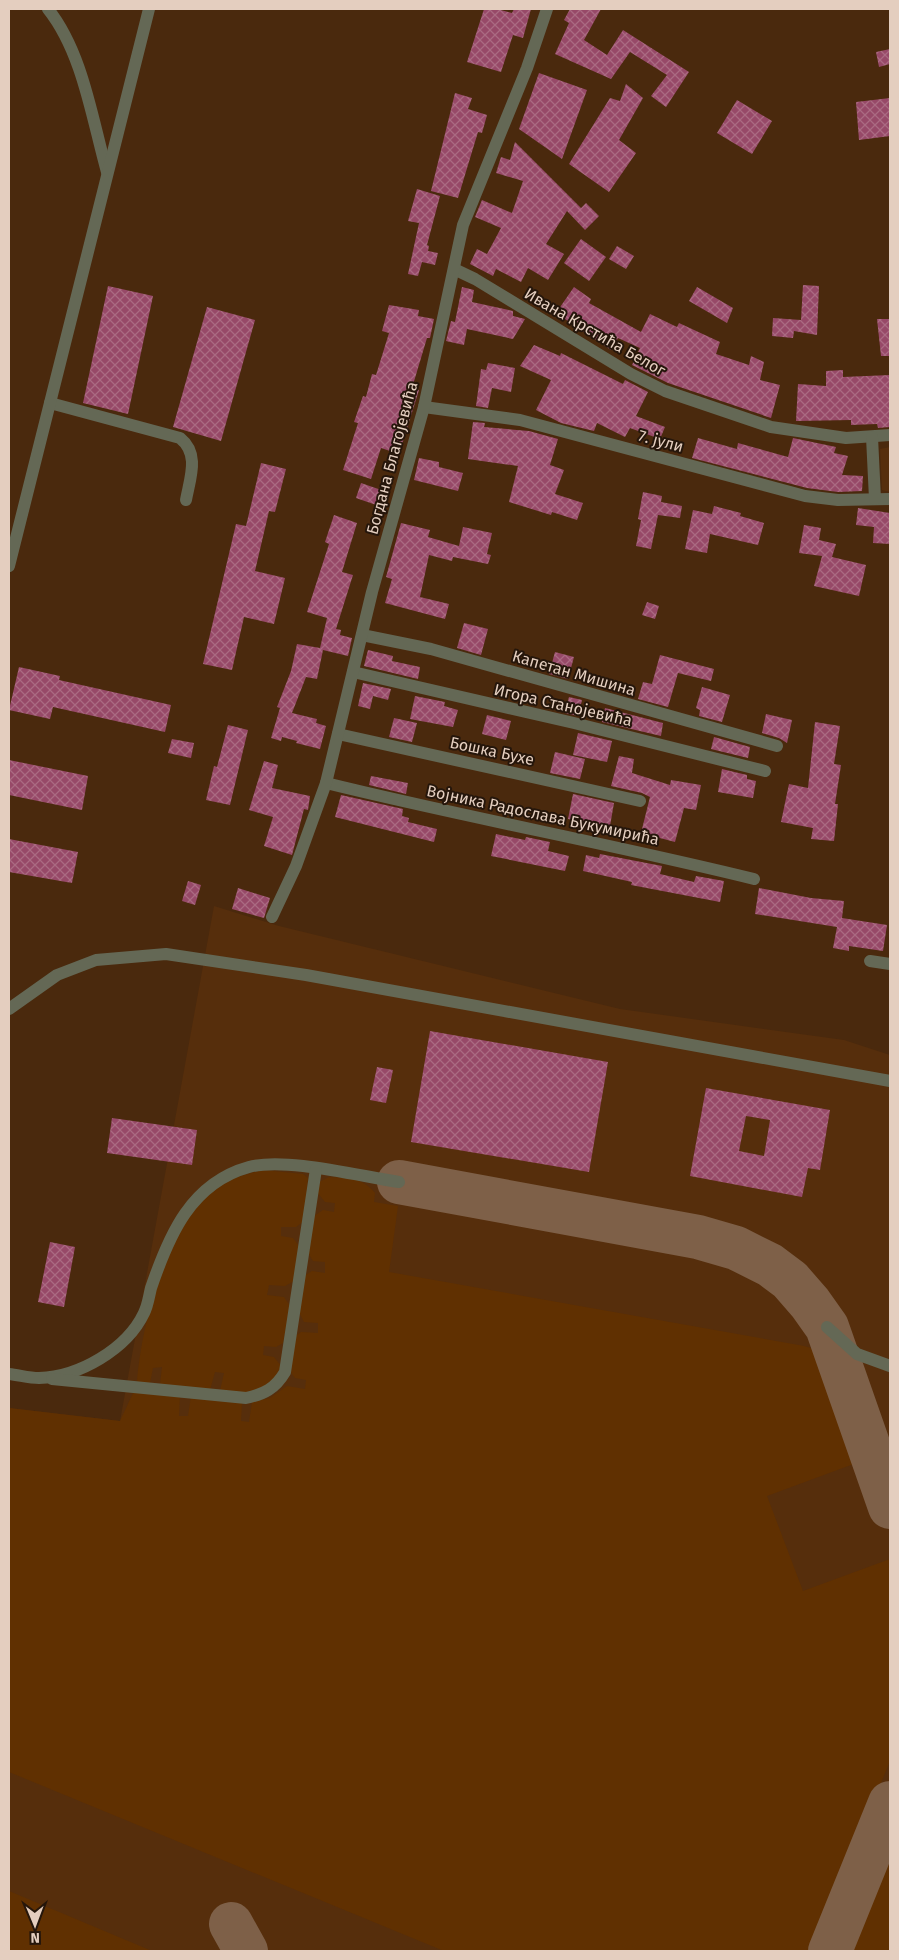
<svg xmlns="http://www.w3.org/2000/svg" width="899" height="1960" font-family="'Fira Sans',sans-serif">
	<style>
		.built { fill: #562e0c }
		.grass { fill: #603001 }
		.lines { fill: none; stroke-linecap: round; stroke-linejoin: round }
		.taxiway { stroke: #7e6048; stroke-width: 44 }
		.building { fill: url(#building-cross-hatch); fill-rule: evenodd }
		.minor { stroke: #646855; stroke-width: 12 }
		.labels { text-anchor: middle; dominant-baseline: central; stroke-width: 4; stroke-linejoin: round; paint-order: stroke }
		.street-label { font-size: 16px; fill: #e4cebf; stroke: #25160b }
	</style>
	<defs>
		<pattern id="building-cross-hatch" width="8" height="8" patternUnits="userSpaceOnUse" patternTransform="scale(1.25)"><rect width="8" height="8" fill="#974968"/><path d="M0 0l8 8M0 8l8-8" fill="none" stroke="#aa6a82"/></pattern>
	</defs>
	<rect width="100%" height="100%" fill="#4a290d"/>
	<g class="built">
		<path d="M890,447v45l-8,-2 -2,-41z"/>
		<path d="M214,906l65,20 341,83 224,31 46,15v896h-881v-543l111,13z"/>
	</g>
	<g class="grass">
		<path d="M263,1170l40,4 5,4 -4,43 -8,6h-15v9l12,2 6,8 -5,35 -9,5 -16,-1 -2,10 17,2 6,9 -7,37 -7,4 -12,-1 -1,9 11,2 7,9c-11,31 -34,27 -61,25l4,-18 -9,-1 -5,18 -50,-6 2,-17 -9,1 -3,15 -13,-1c4,-53 26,-140 62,-181 17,-19 41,-25 64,-31z"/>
		<path d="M329,1177c19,1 34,1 46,16l-1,9 24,4 -9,66 415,74 7,2 10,11 38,103 -92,34 36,95 87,-32v202l-78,190h-368l-435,-179v-364l111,13 14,-30 46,4 -1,21h9l3,-20 51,7 -1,18 8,1 3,-20 18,-4 17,-12 18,3 1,-9 -11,-2 -6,-8 5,-33 7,-5 17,1v-10l-14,-1 -5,-10 5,-36 8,-5 13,2v-11l-12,-1 -5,-8 6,-37 9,-6 11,2 1,-9 -10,-1 -8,-10 2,-10z"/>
		<path d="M890,1840v111h-45z"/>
		<path d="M9,1891l143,60h-143z"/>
	</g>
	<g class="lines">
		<g class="taxiway">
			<path d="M399,1182l299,55 38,11 34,17 20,15 20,23 17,24 63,180"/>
			<path d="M231,1924l15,27"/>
			<path d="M830,1951l60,-148"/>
		</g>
	</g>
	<g class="building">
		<path d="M484,9h13l15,4 2,-4h17l-8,29 -10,-3 -12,37 -34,-10z"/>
		<path d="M570,9h31l-17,31 23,15 16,-25 66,42 -23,35 -15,-11 16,-21 -37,-23 -19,27 -56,-25 14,-31 -5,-3z"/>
		<path d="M890,49v15l-11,3 -3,-15z"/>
		<path d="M539,73l48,17 -25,69 -43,-30z"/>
		<path d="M626,84l17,14 -24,42 17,13 -27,39 -40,-28 41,-66 10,3z"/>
		<path d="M455,93l17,5 -4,11 19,6 -5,18 -4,-1 -20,66 -27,-7z"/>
		<path d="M890,98v38l-31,4 -3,-38z"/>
		<path d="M737,100l35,21 -20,33 -35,-21z"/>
		<path d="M515,142l66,66 5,-5 13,13 -14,14 -18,-19 -21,33 18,10 -16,26 -20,-12 -7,14 -25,-13 -3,7 -23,-12 7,-15 10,5 14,-26 -26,-11 7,-17 30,13 11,-32 -27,-8 5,-16 9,3z"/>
		<path d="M417,189l23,7 -13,49 2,1 -1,5 10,2 -3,12 -13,-3 -4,14 -10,-2 11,-51 -11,-2z"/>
		<path d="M581,239l25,18 -17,24 -25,-18z"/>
		<path d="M617,246l17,10 -8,13 -17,-10z"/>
		<path d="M803,285l16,1 -2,49 -23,-4 -1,7 -21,-2 1,-18 28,2z"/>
		<path d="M108,286l45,10 -25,118 -45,-11z"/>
		<path d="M462,287l12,3 -2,12 41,9v5l12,3 -12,20 -46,-10 -3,16 -18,-4 5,-20 4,1z"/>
		<path d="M574,287l17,12 -2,4 52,29 9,-18 27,13 2,-4 41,19 -4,12 33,11 2,-9 13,6 -4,18 20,5 -9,33 -103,-35 -36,-18 8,-17 -22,-10 -7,12 -55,-37z"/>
		<path d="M697,287l36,21 -6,15 -38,-22z"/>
		<path d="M389,305l30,5 -1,6 16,3 -4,19h-3l-15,50 7,2 -20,64 -18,-6 -10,31 -28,-9 15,-47 -4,-1 9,-26 3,1 6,-23 4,1 13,-42 -7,-2z"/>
		<path d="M207,307l48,13 -34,121 -48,-14z"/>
		<path d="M877,319h13v37h-9z"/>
		<path d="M534,345l26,11 1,-3 62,31 2,-4 23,12 -12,24 29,11 -5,12 -30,-11 -5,9 -28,-14 -3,8 -33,-8 -25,-13 15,-30 -31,-14z"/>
		<path d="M488,363l27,5 -4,24 -19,-4 -4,20 -12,-2 5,-37 5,1z"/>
		<path d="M843,370v7l47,-2v52l-12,1 -1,-4 -26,1v-5l-55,1 2,-37 28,2v-15z"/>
		<path d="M473,422l12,1 -1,4 45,4 29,8 -8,26 14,5 -9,24 28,9 -6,17 -25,-8 -1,3 -42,-13 9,-36 -50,-7z"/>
		<path d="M698,438l39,11 1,-6 50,14 5,-19 43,9 -2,6 14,3 -6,19 21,1 -1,15 -24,1 -31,-4 -115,-30z"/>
		<path d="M419,458l20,4v5l24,6 -5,18 -44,-11z"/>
		<path d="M261,463l25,6 -11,43 -6,-1 -14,60 30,7 -11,46 -30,-7 -12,53 -29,-6 33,-140 10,2z"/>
		<path d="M361,483l26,9 -5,15 -26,-9z"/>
		<path d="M643,492l19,4 -1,6 21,4 -2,12 -22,-3 -7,34 -15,-3 5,-26 -3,-1z"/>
		<path d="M714,506l27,7 -1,3 24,7 -6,22 -48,-11 -3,19 -22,-4 8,-39 19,4z"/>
		<path d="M858,508l32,5v31l-17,-1 1,-16 -18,-2z"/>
		<path d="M334,515l23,8 -15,49 11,3 -17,54 5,1 -1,5 12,3 -4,18 -25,-6 -6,29 -11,-2 -14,36 25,6 -1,4 10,3 -6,23 -24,-6 1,-2 -15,-4 -1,4 -10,-3 9,-30 -3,-1 14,-36 6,-27 23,4 7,-30 -20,-6 22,-68 -4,-2z"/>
		<path d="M401,523l29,7 -2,7 31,9 4,-19 29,6 -5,21 4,1 -3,9 -35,-7 -1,4 -23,-6 -9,42 29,7 -4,15 -60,-16 7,-24 -6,-2z"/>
		<path d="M804,525l17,3 -2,12 17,4 -4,13 34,8 -7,31 -45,-10 8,-30 -23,-3z"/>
		<path d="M647,602l12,4 -4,13 -13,-4z"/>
		<path d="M464,623l24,6 -7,26 -24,-7z"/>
		<path d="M368,650l25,6 -1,5 28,6 -2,12 -54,-13z"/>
		<path d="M555,652l19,5 -6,22 -19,-5z"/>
		<path d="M660,655l54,14 -3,12 -33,-8 -10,34 -30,-8 5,-17 9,2z"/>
		<path d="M19,667l41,9 -1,4 112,25 -6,27 -112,-25 -3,12 -41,-9z"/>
		<path d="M363,683l28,6 -3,11 -15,-4 -3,13 -12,-3z"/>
		<path d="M702,687l28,8 -8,27 -23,-6 1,-6 -4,-2z"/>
		<path d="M415,696l30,6 -1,4 14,4 -5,17 -43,-8z"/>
		<path d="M569,697l13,3 -4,16 -13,-3z"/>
		<path d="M605,708l58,15 -2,13 -59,-14z"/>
		<path d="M766,714l26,6 -5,23 -8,-5 -17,-5z"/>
		<path d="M487,715l24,6 -5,19 -24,-6z"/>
		<path d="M394,718l23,5 -5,19 -23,-5z"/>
		<path d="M815,722l25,4 -6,38 7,1 -6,39h3l-4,37 -23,-2 2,-11 -32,-6 8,-38 19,4z"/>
		<path d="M228,725l20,5 -18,75 -24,-5 8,-34 3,1z"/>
		<path d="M578,733l34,8 -5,21 -34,-7z"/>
		<path d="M714,737l36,10 -2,11 -37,-9z"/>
		<path d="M172,739l22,4 -3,15 -23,-5z"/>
		<path d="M555,752l30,7 -5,20 -30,-6z"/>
		<path d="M619,756l15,3 -2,14 38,12 1,-5 30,5 -5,25 -12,-2 -9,34 -34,-9 9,-36 -8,-4 -31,-7z"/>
		<path d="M9,760l79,16 -6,34 -73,-15z"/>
		<path d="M264,761l14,4 -6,23 38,8 -2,14 -4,-1 -12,46 -28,-9 9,-29 -24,-7z"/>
		<path d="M722,769l25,6v4l9,2 -3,17 -35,-6z"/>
		<path d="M371,776l37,7 -2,11 -37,-9z"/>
		<path d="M573,794l41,9 -4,23 -42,-7z"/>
		<path d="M341,795l62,14 -1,7 7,2 -1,4 29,7 -3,13 -99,-25z"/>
		<path d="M496,834l29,6 1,-3 24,5 -2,9 21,5 -4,15 -74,-15z"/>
		<path d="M9,839l69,13 -6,31 -63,-11z"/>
		<path d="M600,854l62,12 -2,8 34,8 2,-6 28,5 -4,21 -89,-17 1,-3 -49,-11 3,-16 13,3z"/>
		<path d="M188,881l13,4 -6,20 -13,-4z"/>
		<path d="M238,888l32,10 -6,20 -32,-9z"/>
		<path d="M759,888l52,10 33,3 -2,17 45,7 -4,26 -34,-5v5l-16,-3 4,-21 -82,-13z"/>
		<path d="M430,1031l178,31 -19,110 -178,-30z"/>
		<path d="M377,1067l16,3 -7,33 -16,-3z"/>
		<path d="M706,1088l124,22 -10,60 -12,-2 -6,29 -112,-21zM746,1116l24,4 -6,36 -25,-5z"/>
		<path d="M112,1118l85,12 -5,35 -85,-12z"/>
		<path d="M50,1242l25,5 -11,60 -26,-5z"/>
	</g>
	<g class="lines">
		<g class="minor">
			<path d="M48,9c35,44 44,110 59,163"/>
			<path d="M454,269l21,10 156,95 34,17 106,36 75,11 44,-3"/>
			<path d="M50,403l130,35c20,16 10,40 6,62"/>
			<path d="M424,407l96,13 285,76 33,4 52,-1"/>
			<path d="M872,437l3,62"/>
			<path d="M9,566l140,-557"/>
			<path d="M362,635l69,14 346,97"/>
			<path d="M353,672l221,51 191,48"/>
			<path d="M338,734l302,67"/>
			<path d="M326,783c142,35 286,61 428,96"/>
			<path d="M272,917l24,-51 30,-83 46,-191 52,-185 39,-182 64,-157 20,-59"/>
			<path d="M870,961l20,3"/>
			<path d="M9,1009l48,-34 39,-15 70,-6 140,21 584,106"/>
			<path d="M827,1327l30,27 33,12"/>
			<path d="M9,1374c10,1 20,4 30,4 40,-1 88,-29 105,-65 4,-8 5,-17 7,-25 18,-53 40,-105 98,-121 36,-10 110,9 150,15"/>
			<path d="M52,1379l194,19c18,-4 29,-9 39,-26l31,-203"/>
		</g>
	</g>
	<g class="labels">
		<g class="street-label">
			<text transform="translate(595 332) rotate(30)">Ивана Крстића Белог</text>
			<text transform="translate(661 441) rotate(15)">7. јули</text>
			<text transform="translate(392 458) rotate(-75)">Богдана Благојевића</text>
			<text transform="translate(574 673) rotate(16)">Капетан Мишина</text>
			<text transform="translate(563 705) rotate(13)">Игора Станојевића</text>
			<text transform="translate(492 751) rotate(12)">Бошка Бухе</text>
			<text transform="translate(543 815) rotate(12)">Војника Радослава Букумирића</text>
		</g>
	</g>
	<rect width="899" height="1960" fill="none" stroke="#e4cebf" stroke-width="20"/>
	<g transform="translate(35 1925) rotate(179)" stroke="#25160b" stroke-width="4" paint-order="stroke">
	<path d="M0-4L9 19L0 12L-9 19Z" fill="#e4cebf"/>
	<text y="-8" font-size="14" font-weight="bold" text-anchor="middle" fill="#e4cebf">N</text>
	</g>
</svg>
